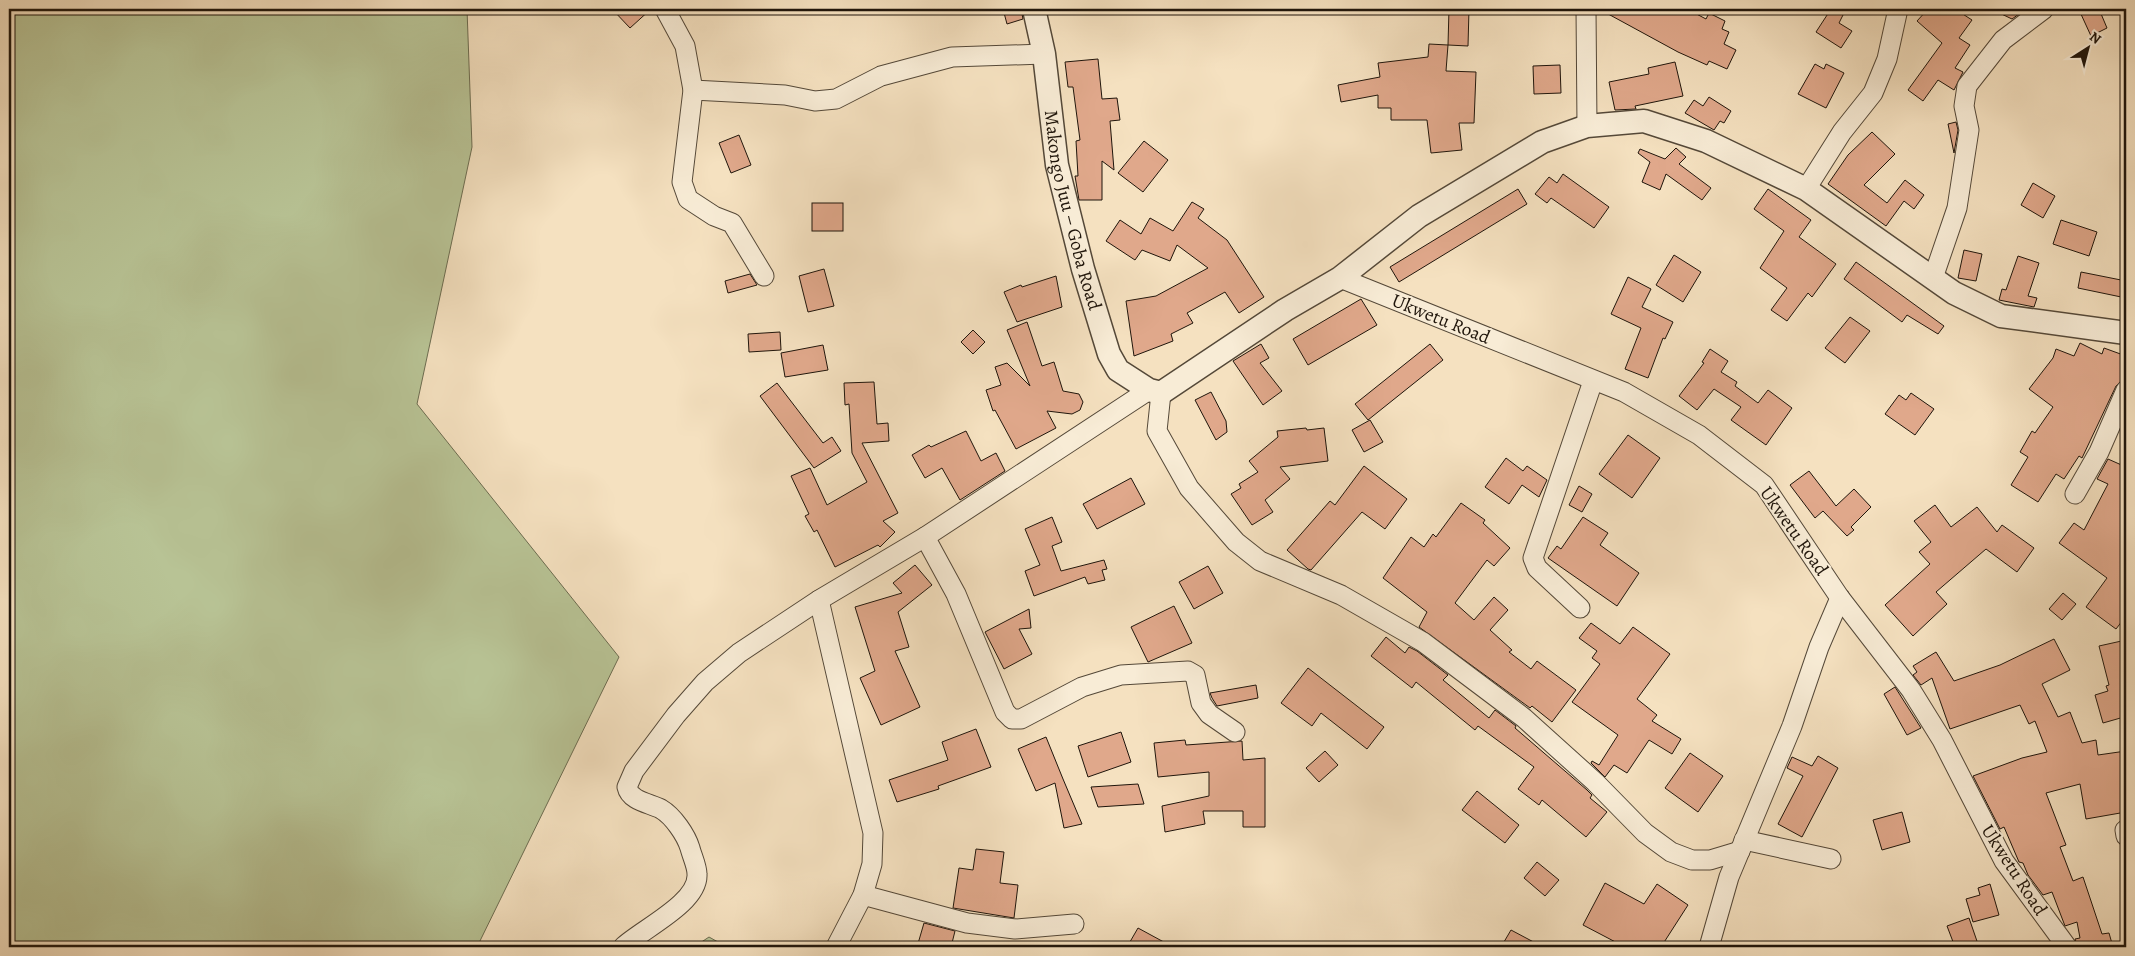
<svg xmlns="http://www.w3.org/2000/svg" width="2135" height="956" font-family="Alegreya,serif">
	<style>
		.green { fill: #b8c395; stroke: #6c6c50 }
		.building { fill: #e0a88b; stroke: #1f150b }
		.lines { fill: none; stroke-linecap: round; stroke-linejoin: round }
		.minor-casing { stroke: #544838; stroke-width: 21 }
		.tertiary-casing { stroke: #544838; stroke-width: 25 }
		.minor { stroke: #f8ecd6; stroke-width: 19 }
		.tertiary { stroke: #f8ecd6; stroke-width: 22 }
		.labels { text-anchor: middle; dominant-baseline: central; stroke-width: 4; stroke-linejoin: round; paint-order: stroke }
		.street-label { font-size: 19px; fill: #1f150b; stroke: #f8ecd6 }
	</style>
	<rect width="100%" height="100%" fill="#f5e1c0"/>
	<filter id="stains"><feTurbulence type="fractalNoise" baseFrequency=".004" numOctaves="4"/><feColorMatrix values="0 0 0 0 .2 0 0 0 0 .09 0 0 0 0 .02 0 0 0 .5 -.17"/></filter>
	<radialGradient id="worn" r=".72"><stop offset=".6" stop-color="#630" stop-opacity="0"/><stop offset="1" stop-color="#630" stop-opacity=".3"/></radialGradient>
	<g class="green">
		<path d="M9,9h458l5,138 -55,257 202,253 -142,290h-468z"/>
		<path d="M709,937l18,10h-33z"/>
	</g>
	<g class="building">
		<path d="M612,9h39l-21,19z"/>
		<path d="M1003,9h18l2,10 -16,5z"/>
		<path d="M1449,9h20l-1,37 -20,-1z"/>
		<path d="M1599,9h88l19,10 3,-6 16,8 -3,8 7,3 -5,12 12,6 -9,19 -18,-8 -2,4 -29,-13z"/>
		<path d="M1831,9h15l-7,14 13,8 -11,17 -25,-16z"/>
		<path d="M1928,9h27l17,11 -13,18 11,7 -15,23 8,4 -9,18 -16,-10 -15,21 -15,-11 34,-47 -25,-22z"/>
		<path d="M1991,9h35l-14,10z"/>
		<path d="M2087,9h12l8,19 -16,8 -11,-24z"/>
		<path d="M1429,44l19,1 -2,26 30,1 -2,51h-15l3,27 -31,3 -4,-33h-36v-12h-13v-13l-37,7 -3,-17 42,-8 -2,-14 50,-6z"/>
		<path d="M1098,59l4,40 15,-1 3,22 -10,1 4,49 -12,-9v39h-23l-4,-24h3l-2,-35 4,-1 -7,-53h-5l-3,-25z"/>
		<path d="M1675,62l8,34 -48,10 1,3 -21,1 -6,-28 40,-8 -1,-6z"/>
		<path d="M1815,64l9,5 2,-5 18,9 -18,35 -28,-14z"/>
		<path d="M1560,65l1,28 -27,1 -1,-28z"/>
		<path d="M1709,97l22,14 -7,12 -4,-2 -6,9 -29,-17 9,-13 9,6z"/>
		<path d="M1956,122l2,8 -4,23 -6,-29z"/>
		<path d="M1872,132l23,22 -31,31 23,18 18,-23 19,15 -10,14 -10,-8 -18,25 -58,-42 20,-29z"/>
		<path d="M739,135l12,30 -20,8 -12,-30z"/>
		<path d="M1144,141l24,19 -25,32 -25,-19z"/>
		<path d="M1676,148l10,9 -7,7 32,24 -9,12 -36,-26 -6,16 -18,-8 8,-20 -12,-9 2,-4 25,10z"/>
		<path d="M1563,174l46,33 -15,21 -43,-30 -4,5 -12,-9 14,-17 8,6z"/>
		<path d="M2033,183l22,13 -12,22 -22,-13z"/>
		<path d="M1518,189l9,15 -128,78 -9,-15z"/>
		<path d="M1768,189l43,31 -12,17 37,27 -24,33 -4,-4 -21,28 -16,-11 16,-22 -27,-20 24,-37 -30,-22z"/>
		<path d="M1192,202l12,7 -6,9 29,22 37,57 -25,16 -14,-21 -38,21 6,10 -22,11 2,7 -39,15 -8,-55 30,-5 52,-28 -31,-23 -7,16 -28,-11 -7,10 -29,-19 14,-21 21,14 9,-16 23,13z"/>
		<rect x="812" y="203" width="31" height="28"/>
		<path d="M2061,220l36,12 -8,24 -36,-12z"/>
		<path d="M1964,250l18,4 -6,27 -18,-3z"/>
		<path d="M1674,255l27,17 -18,30 -27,-17z"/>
		<path d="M2018,256l21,7 -11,33 9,2 -3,9 -35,-7 3,-11 4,1z"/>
		<path d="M1856,262l88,64 -6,8 -31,-19 -5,7 -58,-43z"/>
		<path d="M824,269l10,37 -26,6 -9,-36z"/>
		<path d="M2081,272l45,9v17l-48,-10z"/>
		<path d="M750,274l7,11 -29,8 -3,-12z"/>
		<path d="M1056,276l6,31 -45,15 -13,-30 17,-7 1,2z"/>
		<path d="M1628,277l23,12 -9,18 31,15 -8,17 -2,-1 -15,40 -23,-9 16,-41 -30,-14z"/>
		<path d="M1361,299l16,26 -69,40 -15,-26z"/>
		<path d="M1850,317l20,14 -25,32 -20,-15z"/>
		<path d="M1027,322l15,44 12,-4 9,29 16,3 4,8 -3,8 -8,4 -25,-3 9,17 -40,21 -21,-39 -2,1 -7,-21 15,-5 -6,-18 12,-4 23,23 -23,-56z"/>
		<path d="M973,330l12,12 -12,12 -12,-12z"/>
		<path d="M780,332l1,18 -32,2 -1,-18z"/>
		<path d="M2080,343l22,11 2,-6 22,8v17l-2,6 -8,7 -34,72 -3,-2 -15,23 -8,-5 -18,28 -27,-17 17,-28 -8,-5 12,-21 3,2 18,-26 -24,-18 24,-31 3,-9 18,7z"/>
		<path d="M1261,344l8,14 -9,5 22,28 -19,14 -30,-44z"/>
		<path d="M1430,344l13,16 -75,60 -13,-16z"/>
		<path d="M823,345l5,25 -43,7 -4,-24z"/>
		<path d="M1710,349l18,12 -7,11 16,10 -2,4 23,17 10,-13 24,18 -26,37 -35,-25 10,-13 -27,-18 -17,21 -18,-14 25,-33 -2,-1z"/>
		<path d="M874,382l3,42 11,-1 1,18 -27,2 36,70 -15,8 12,11 -15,15 -2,-2 -43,22 -18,-37 -3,2 -9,-16 4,-2 -18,-38 19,-8 17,37 40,-23 -15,-29 -3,-49 -4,1 -1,-22z"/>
		<path d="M777,383l46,60 9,-6 9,14 -27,17 -54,-72z"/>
		<path d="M1211,392l15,29 1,11 -11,8 -21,-40z"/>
		<path d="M1911,393l23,16 -19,26 -30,-21 14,-19 7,5z"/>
		<path d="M1370,420l13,22 -19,10 -12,-22z"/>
		<path d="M1306,428l1,2 17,-2 4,33 -48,6 10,12 -25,21 8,12 -21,13 -21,-31 10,-6 -2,-4 19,-12 -9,-11 29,-24 -1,-6z"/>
		<path d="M966,431l15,30 15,-8 9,18 -45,29 -18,-32 -17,10 -13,-23 17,-10 2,2z"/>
		<path d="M1628,435l32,23 -28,40 -33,-24z"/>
		<path d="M1506,458l17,13 4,-5 20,14 -8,17 -17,-12 -13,19 -24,-17z"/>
		<path d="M2108,459l18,8v149l-10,13 -30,-22 21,-29 -48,-35 15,-20 10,7 24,-46 -11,-5z"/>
		<path d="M1364,466l43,33 -22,30 -23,-17 -51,58 -3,-1 -21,-19 43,-49 5,4z"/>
		<path d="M1809,471l27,35 18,-17 17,18 -20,20 3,3 -7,6 -24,-25 -8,7 -25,-33z"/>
		<path d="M1131,478l14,26 -48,25 -14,-25z"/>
		<path d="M1579,486l13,8 -10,18 -13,-7z"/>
		<path d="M1461,503l24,17 -2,3 27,25 -16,18 -7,-6 -32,43 19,17 20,-23 14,13 -18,20 22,20 -3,2 22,17 6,-8 39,29 -24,32 -20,-16 -2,2 -111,-81 8,-15 -44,-34 28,-41 13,10 9,-13 3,3z"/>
		<path d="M1935,505l16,22 26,-20 20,25 5,-7 32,23 -17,24 -31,-23 -50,43 11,12 -34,32 -28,-31 45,-41 -11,-12 12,-10 -17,-21z"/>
		<path d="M1052,517l10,25 -10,4 9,25 43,-11 3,9 -5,1 3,10 -17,4 -3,-7 -51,19 -9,-25 15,-6 -15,-36z"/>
		<path d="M1583,517l25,16 -8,12 39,28 -22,33 -69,-48 9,-12 4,3z"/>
		<path d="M915,565l17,20 -34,27 11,35 -14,4 25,56 -39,18 -21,-47 15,-7 -20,-64 47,-14 -9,-10z"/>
		<path d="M1208,566l15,27 -29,16 -15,-27z"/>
		<path d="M2063,593l13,11 -14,16 -13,-11z"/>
		<path d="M1174,606l18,37 -44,19 -17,-35z"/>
		<path d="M1029,609l2,19 -12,1 13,25 -28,15 -19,-37z"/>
		<path d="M1591,623l29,21 13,-17 37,27 -33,45 20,16 -5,6 29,18 -9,15 -23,-14 -22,33 -13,-8 -9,12 -14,-14 1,-2 7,4 19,-30 -46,-33 28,-38 -8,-6 5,-7 -18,-13z"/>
		<path d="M1386,637l19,16 4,-6 8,4 31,24 -5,5 46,38 6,-8 21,16 -1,2 72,62 5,5 -2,3 17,14 -21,25 -44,-37 -3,5 -21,-16 16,-22 -56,-41 -3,4 -59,-48 -4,6 -41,-32z"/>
		<path d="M2054,639l16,31 -28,14 16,33 12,-5 12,31 14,-3 2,15 28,-4v61l-40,7 -6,-35 -34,9 20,52 -6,2 13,34 10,-4 19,57 7,-1 4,14h-35l-3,-8 5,-1 -3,-16 -12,4 -13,-34 -9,3 -15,-20 -5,-12 -4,-1 -15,-35 -4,2 -27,-53 49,-18 25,-6 -12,-31 -6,3 -9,-19 -70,24 -18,-51 -11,7 -8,-10 4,-3 -4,-6 23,-14 18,29 46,-16z"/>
		<path d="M2126,640v65l-5,1 3,11 -21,6 -8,-28 13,-4 -2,-5 3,-1 -10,-39z"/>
		<path d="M1308,668l76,59 -17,22 -46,-36 -9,13 -31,-23z"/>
		<path d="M1256,685l2,13 -41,8 -5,-8 -2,-5z"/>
		<path d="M1895,687l26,41 -14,7 -23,-41z"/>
		<path d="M976,729l15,38 -53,19 1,3 -42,13 -8,-22 59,-20 -6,-18z"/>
		<path d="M1121,732l10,30 -43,15 -10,-31z"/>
		<path d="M1046,737l17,42 19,45 -18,4 -9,-45 -19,8 -18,-42z"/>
		<path d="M1185,740l1,5 56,-4 1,19 22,-2v69h-22v-16h-40l2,13 -40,8 -3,-26 47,-10v-24l-51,5 -4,-34z"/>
		<path d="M1325,751l13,14 -19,17 -13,-14z"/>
		<path d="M1690,753l33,23 -25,36 -33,-24z"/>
		<path d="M1818,756l20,12 -36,69 -24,-13 25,-48 -16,-8 5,-11 20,9z"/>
		<path d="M1138,784l6,20 -46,3 -7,-20z"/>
		<path d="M1477,791l42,34 -14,18 -43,-33z"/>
		<path d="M1902,812l8,30 -28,8 -9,-30z"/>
		<path d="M976,849l28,3 -4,31 18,2 -4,33 -61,-10 6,-40 14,2z"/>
		<path d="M1537,862l22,18 -14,16 -21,-18z"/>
		<path d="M1605,883l39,21 13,-20 31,21 -27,42h-36l-42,-22z"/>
		<path d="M1990,884l9,31 -26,7 -7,-23 14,-4 -2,-7z"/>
		<path d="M1969,918l10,29h-24l-8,-21z"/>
		<path d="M924,923l31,8 -4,16h-34z"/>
		<path d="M1138,928l35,19h-46z"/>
		<path d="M1511,930l32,17h-42z"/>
	</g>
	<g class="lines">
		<g class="minor-casing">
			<g id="minor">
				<path d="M665,9l20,37 8,44 -11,92 6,17 26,17 18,7 32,53"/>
				<path d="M1586,9l1,117"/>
				<path d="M693,90l92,5 30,6 21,-2 45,-23 71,-19 92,-3"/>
				<path d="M1806,189l36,-57 31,-39 14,-34 11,-50"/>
				<path d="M1340,278l284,114 75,43 65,50 76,113 71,92 31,50 62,121 63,86"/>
				<path d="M1933,278l24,-70 12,-78 -5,-24 3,-20 36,-46 41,-31"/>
				<path d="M1161,393l-4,38 32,57 47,54 24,19 81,34 82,47 101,76 71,64 50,51 26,19 21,8h18l30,-9"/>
				<path d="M2075,494l24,-42 27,-62"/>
				<path d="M925,537l31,57 49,118 7,7h9l61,-32 39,-12 67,-4 7,4 6,28 8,11 26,18"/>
				<path d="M819,600l54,233 -1,31 -9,31 -27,52"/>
				<path d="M1580,608l-43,-40 -4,-10 60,-177"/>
				<path d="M2125,830l1,6"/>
				<path d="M1744,840l87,19"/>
				<path d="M863,895l104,28 48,6 59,-5"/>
				<path d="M623,947c19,-18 76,-44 74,-73 0,-8 -5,-18 -7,-26 -4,-13 -17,-32 -29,-39 -12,-6 -31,-8 -34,-22l7,-16 42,-56 29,-33 34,-29 80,-53 106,-63 224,-147"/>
				<path d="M1709,947l20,-70 63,-151 27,-79 21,-49"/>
			</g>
		</g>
		<g class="tertiary-casing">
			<g id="tertiary">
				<path id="s1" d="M1034,9l10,45 13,111 26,104 26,85 9,16 31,20 12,3 124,-83 55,-32 79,-62 123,-74 45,-16 57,-5 62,20 100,48 148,104 47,23 125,17"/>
			</g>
		</g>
		<use href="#minor" class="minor"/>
		<use href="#tertiary" class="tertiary"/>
	</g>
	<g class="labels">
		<g class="street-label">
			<text stroke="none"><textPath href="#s1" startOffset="205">Makongo Juu – Goba Road</textPath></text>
			<text transform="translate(1441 319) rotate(22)">Ukwetu Road</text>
			<text transform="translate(1794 531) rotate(55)">Ukwetu Road</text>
			<text transform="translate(2014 870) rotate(57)">Ukwetu Road</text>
		</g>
	</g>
	<rect width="2135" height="956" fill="none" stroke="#f5e1c0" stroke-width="30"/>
	<rect x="10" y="10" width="2115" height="936" fill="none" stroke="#1f150b" stroke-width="2.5"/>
	<rect x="15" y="15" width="2105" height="926" fill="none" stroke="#1f150b"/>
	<g transform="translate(2088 48) rotate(36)" stroke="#f8ecd6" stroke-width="4" paint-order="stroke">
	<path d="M0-4L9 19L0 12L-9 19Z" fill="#1f150b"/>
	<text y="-8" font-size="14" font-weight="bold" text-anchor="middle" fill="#1f150b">N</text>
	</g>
	<rect width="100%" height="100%" filter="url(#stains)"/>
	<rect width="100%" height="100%" fill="url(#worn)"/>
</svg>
